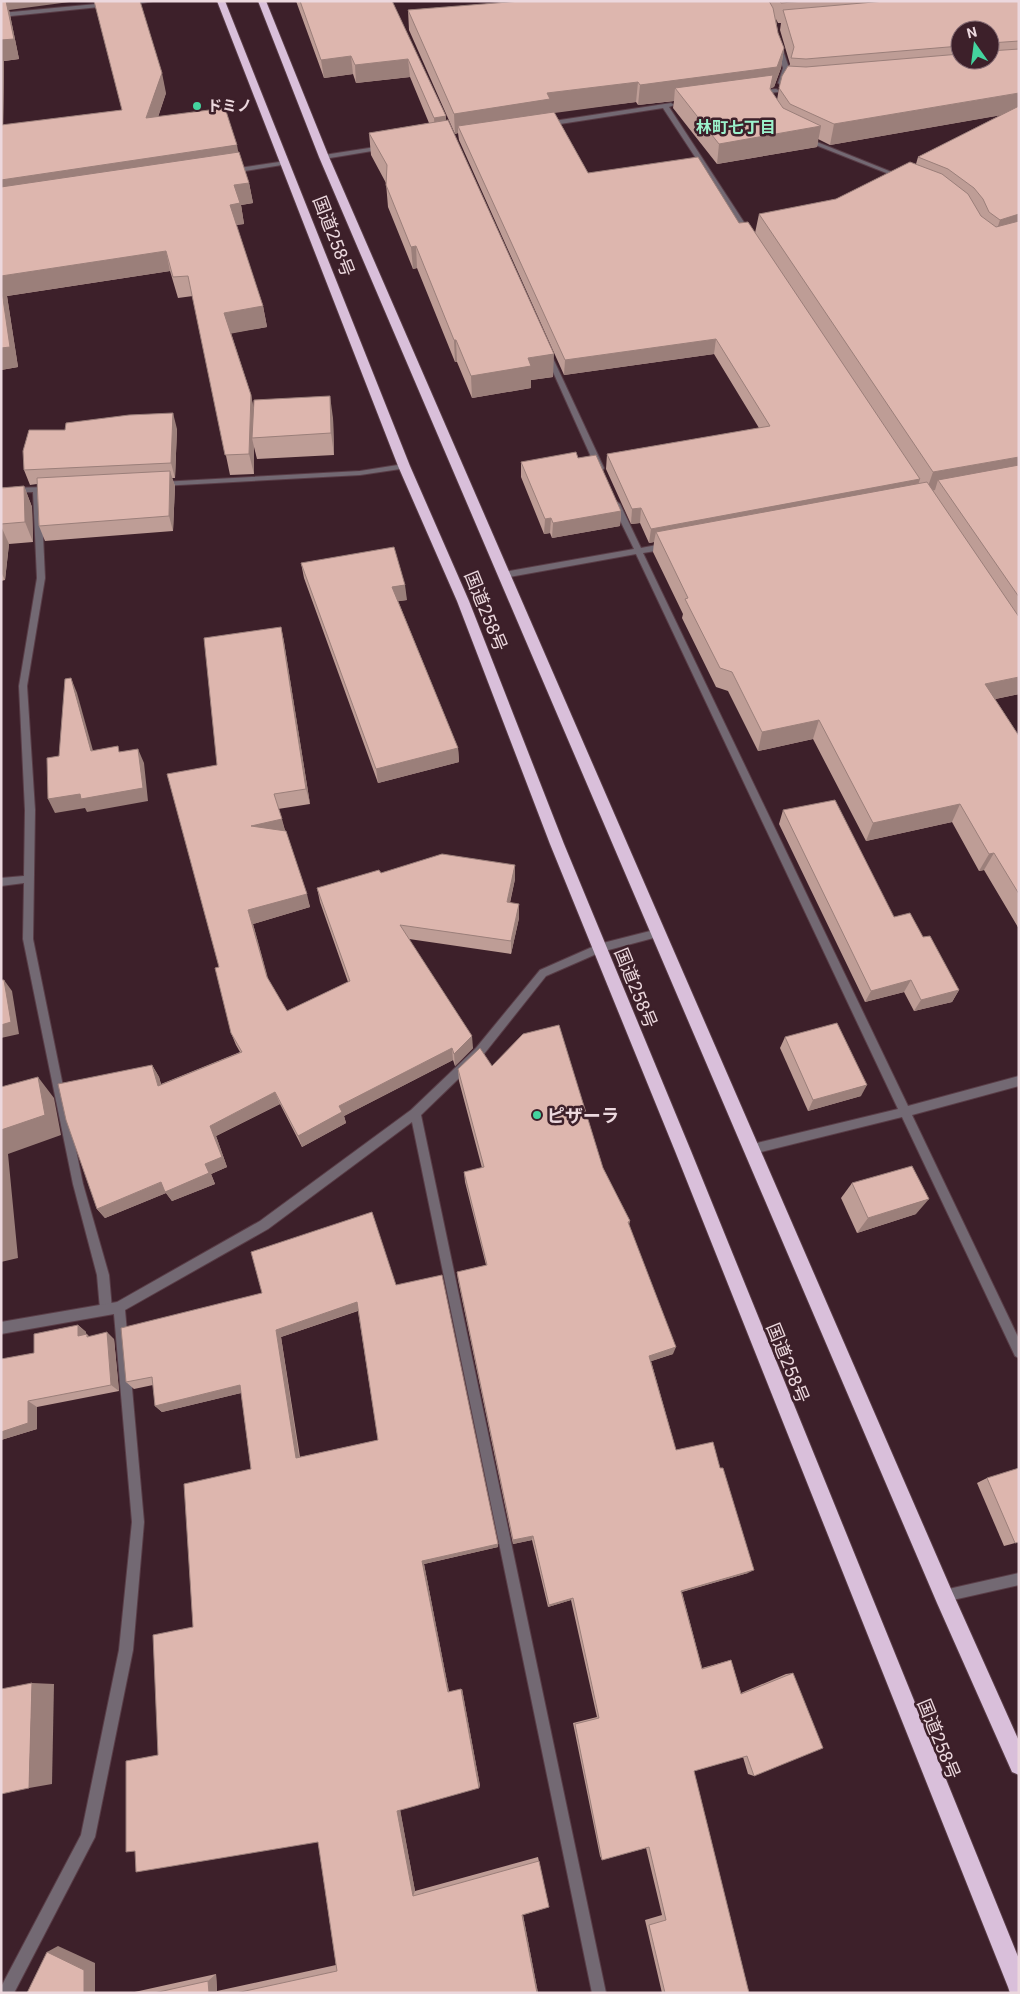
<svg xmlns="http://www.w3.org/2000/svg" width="1020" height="1994" font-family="Roboto,'Noto Sans JP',sans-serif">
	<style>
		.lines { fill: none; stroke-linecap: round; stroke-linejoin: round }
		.lane-casing { stroke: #593d47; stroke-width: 2 }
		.street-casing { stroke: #593d47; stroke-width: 2 }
		.highway-casing { stroke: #593d47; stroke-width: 2 }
		.lane { fill: #736973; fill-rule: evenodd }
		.street { fill: #736973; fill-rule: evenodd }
		.highway { fill: #d9bfda; fill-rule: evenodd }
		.wall { fill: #be9d96; fill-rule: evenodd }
		.shaded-wall { fill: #9b7f7a }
		.building { fill: #ddb6ae; stroke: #9b7f7a; fill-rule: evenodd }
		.poi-dot { fill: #44d49f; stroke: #3d202a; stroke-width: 2 }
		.labels { text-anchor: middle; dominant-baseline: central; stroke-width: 5; stroke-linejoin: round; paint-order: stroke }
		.far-poi-label { font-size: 15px; font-weight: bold; fill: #ecd8de; stroke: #3d202a; text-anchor: start }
		.far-neighbourhood-label { font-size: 16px; font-weight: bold; fill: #9cf3cd; stroke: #3d202a }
		.street-label { font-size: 18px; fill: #ecd8de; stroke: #3d202a }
		.poi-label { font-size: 18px; font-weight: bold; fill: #ecd8de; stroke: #3d202a; text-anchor: start }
	</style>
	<rect width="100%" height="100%" fill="#3d202a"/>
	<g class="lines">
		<g class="lane-casing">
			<path id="lane" d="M30,806l5,4 -2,129 50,245 26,91 3,34 -2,4 -4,2 -4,-2 -2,-4 -3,-34 -24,-91 -50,-245 1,-56 -23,3v-8l23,-2 1,-66z"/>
		</g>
		<g class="street-casing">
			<g id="street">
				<path d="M136,1h17l-26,5 -3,-2z"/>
				<path d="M107,3l2,1v2l-108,11v-4z"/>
				<path d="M779,45l3,2 7,21 -5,15 -3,2 -3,-2 5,-15 -7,-21z"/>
				<path d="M776,89l2,1v2l-18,2 -3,-2 3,-2z"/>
				<path d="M671,103l3,2 -5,2 82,126 -1,1 -5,-1 -82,-125 -116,18 -3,-2 3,-2z"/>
				<path d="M803,138h4l97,39 -5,1 -96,-38z"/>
				<path d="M382,146l2,1v2l-60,10 -3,-2 3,-2z"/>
				<path d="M286,161l2,1v2l-56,9 -3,-2 3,-2z"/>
				<path d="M548,352l3,2 53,114 -1,2h-6l-1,-2 -51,-114z"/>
				<path d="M404,464l4,2 -1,2 -47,7 -199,11 -4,-2 4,-2 199,-11z"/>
				<path d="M52,487h3v4l-14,1 4,86 -18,108 8,124 -5,4 -5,-4 -6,-124 18,-108 -4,-86 -32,1v-5z"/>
				<path d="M616,501l4,3 21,44 26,-5 4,3 -4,3 -24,4 265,553 111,-30v10l-107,29 107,224v19l-4,-2 -113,-239 -149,37 -4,-1 -1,-4 1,-4 4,-1 145,-35 -262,-555 -132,24 -4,-3 4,-3 130,-23 -22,-45z"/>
				<path d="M658,929l3,1 2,3 -2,3 -60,16 -55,24 -62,78 -63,61 185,878h-14l-180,-871 -144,107 -143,81 19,212 -11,128 -38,187 -81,156h-13v-6l80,-152 38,-185 13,-128 -18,-208 -113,20v-12l116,-20 143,-81 151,-111 65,-62 64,-78 59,-26z"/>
				<path d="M1019,1573v12l-75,17 -5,-1 -1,-5 1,-5 5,-1z"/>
			</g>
		</g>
		<g class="highway-casing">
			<g id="highway">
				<path d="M217,1h8l185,465 59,135 95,243 127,307 328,808v34h-9l-2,-6 -333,-836 -125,-307 -93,-243 -59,-135z"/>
				<path d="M258,1h8l63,156 622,1432 68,152v34l-7,-3 -75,-169 -618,-1446z"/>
			</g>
		</g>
		<use href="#lane" class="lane"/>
		<use href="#street" class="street"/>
		<use href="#highway" class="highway"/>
	</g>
	<g class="wall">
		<path d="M1,1l8,9 10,49 -15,2 -1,64 119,-15 44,-17 -8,24 80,35 11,31 4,20 -12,2 3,19 -8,1 27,81 4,21 -36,6 20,62 2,12 80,11 1,37 -77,4 -3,-12v27l-24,1 -37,-179 -15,2 -8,-27 -163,25 11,71 -17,3z"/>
		<path d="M296,1h96l54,119 107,257 -22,3v8l-59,10 -15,-36h-2l-38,-94 -4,1 -25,-62 -2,-24 -15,-28 -2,-22 60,-10 -19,-46 -54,6 -3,-9 -29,4z"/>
		<path d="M509,1h510v693l-24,5 24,37v193l-35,-59 -5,1 -27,-49 -86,19 -53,-102 -55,12 -30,-60 -12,-4 -34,-69 1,-4 -30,-62 1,-10 -5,1 -9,-20 -9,1 -25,-55 1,-15 152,-26 -45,-74 -150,21 -105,-235 -1,-7 -3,1 -46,-104 -1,-20 102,-8zM776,19l2,4h3l-1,7 10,34 -11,24 -2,12 -7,-10 1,-2 3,-1 7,-19 3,-20 -6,-15zM960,30h30v30h-30zM674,101l-1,7 44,56 100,-17 1,-8 12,6 171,-30 -83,42 -2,7 -80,35 -77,15 -4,19 -16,-10 -151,-50 -34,-61 82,-10 2,3z"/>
		<path d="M177,429l-2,49h-3l3,8 -2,45 -128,10 -6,-15 -2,-42 -7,1 -6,-15z"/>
		<path d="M578,458l43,53 -1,15 -68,12 -2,-5 -6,1 -23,-57v-15z"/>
		<path d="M24,486l8,21 1,35 -24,2 -4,36 -4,1v-93z"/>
		<path d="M301,563l106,37 -9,1 60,147 1,14 -81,21 -74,-205z"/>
		<path d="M281,627l3,15 26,162 -32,5 32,98 -57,17 15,55 19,32 61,-29 -28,-80 -3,-14 64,-15 134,6 -5,24 9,15 -8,36 -102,-15 64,109 -18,18 -2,-6 -109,56 2,7 -44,24 -22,-43 -64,32 11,31 -16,7 4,10 -43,17 -6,-8 -61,25 -8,-9 55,-144 7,12 2,7 79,-32 -4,-7 -5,-12 -12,-66 -2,-202z"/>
		<path d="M783,810l111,107 29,20 36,53 -7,12 -38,9 -10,-19 -39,10 -86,-178z"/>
		<path d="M785,1037l76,59 -53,15 -28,-63z"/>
		<path d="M492,1066l111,102 27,53 -1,4 44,129 -22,7 25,89 72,123 -66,19 20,76 29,-8 10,33 45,-19 7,-1 -39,103 -6,-2 -5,-17 -49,14 55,222h-87l-17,-73 17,-5 -16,-67 -44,12 -2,-4 -27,-133 24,-6 -26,-117 -23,7 -16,-67 -19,4 -55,-264 -1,-8 29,-7 -21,-83 -1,-10 18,-4 -23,-87 -1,-12z"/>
		<path d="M852,1183l64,31 -59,19 -16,-35z"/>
		<path d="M396,1285l102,259v3l-74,17 25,128 13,-3 18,97 -80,24 15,81 123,-34 11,50 -26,8 15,78h-408l86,-19 1,17 119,-26 -18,-123 -160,-87 35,-128 58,-158 -10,-76 -79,19 -7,-6 -2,-21 -19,4 -8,-7zM358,1311l20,129 -78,17 -19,-120z"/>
		<path d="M78,1325l8,7v2l3,2 25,3 5,52 -82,16v22l-36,11v-81l33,-6z"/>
		<path d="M987,1478l32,64 -15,4 -27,-63z"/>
	</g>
	<g class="shaded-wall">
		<path d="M1,1h76l-68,9 10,49 -15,2 -1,85 -2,-5z"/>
		<path d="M784,48l-3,20 -7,19 -3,1 -1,7 -95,-7 -1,13 -36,4 2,-20z"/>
		<path d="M351,56l2,18 -29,4 -3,-18z"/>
		<path d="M408,59l2,18 -54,6 -1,-18z"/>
		<path d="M162,73l4,20 -15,45 -5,-20z"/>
		<path d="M638,82l-2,20 -178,24v7l-3,1 -1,-20 93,-21z"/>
		<path d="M1019,93v19l-189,33 4,-21z"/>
		<path d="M446,116v19l-11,1 -1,-18z"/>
		<path d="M821,126l-4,21 -100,17 2,-20z"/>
		<path d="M237,145l4,21 -240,35v-21z"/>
		<path d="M249,183l4,20 -12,2 3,19 -11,1 -3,-20 4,-20z"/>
		<path d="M1019,214v17l-26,10 7,-21z"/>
		<path d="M416,246l1,22 -4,1 -2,-22z"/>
		<path d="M166,251l4,20 -163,25 11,71 -17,3v-94z"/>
		<path d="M263,306l4,21 -38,7 -5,-21z"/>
		<path d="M716,339l-2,15 -150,21 1,-15z"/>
		<path d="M454,340h2l1,22h-2z"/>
		<path d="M554,354l-1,23 -22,3v8l-59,10 -1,-22 57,-18z"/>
		<path d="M251,395l4,20 -3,23 2,9v27l-5,-20z"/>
		<path d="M330,396l3,22 1,37 -3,-22z"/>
		<path d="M173,413l4,16 -2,49 -4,-15z"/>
		<path d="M1019,457v19l-81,4 -3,10 -9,2 7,-20z"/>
		<path d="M170,471l5,15 -2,45 -4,-15z"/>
		<path d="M920,479l-5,15 -259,38 -2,10 -5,1 2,-14z"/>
		<path d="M24,486l8,21 1,35 -8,-20z"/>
		<path d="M641,508l-1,15 -9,1 1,-15z"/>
		<path d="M621,511l-1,15 -68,12 1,-15z"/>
		<path d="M551,518l-1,15 -6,1 1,-15z"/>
		<path d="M1,526l8,18 -4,36 -4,-8z"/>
		<path d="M405,585l2,15 -14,2 -1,-15z"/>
		<path d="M281,627l3,15 26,162 -4,-15z"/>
		<path d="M1019,677v17l-42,9 8,-19z"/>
		<path d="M71,678l6,15 20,72 -6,-14z"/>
		<path d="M819,720l-6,19 -55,12 4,-19z"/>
		<path d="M458,748l1,14 -81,21 -2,-14z"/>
		<path d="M138,749l6,14 4,38 -61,11 -2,-4 -30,5 -7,-14z"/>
		<path d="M960,804l-8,18 -86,19 7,-18z"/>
		<path d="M282,819l4,15 -35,-8z"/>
		<path d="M994,853l-10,17 -5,1 10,-17z"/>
		<path d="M515,865v14l-8,36v-13z"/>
		<path d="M307,894l3,13 -57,17 18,65 -23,-79z"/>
		<path d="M519,904v14l-8,36v-13z"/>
		<path d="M4,980l8,11 7,43 -18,4z"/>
		<path d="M911,980l-7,12 -39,10 6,-11z"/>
		<path d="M959,990l-7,12 -38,9 7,-11z"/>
		<path d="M472,1036l1,12 -18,18 -1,-12z"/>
		<path d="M452,1048l1,12 -109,56 2,7 -44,24 -4,-11 41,-30z"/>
		<path d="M152,1065l7,12 5,20 -6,-11z"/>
		<path d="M38,1077l16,21 7,37 -53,19 10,104 -17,4v-132z"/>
		<path d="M867,1085l-6,11 -53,15 5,-11z"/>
		<path d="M275,1092l5,12 -64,32 11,31 -16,7 4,10 -43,17 -6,-8 -61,25 -8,-9 108,-45 5,-38z"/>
		<path d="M929,1199l-13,15 -59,19 11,-15z"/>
		<path d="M357,1302l3,8 -79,27 19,126 -4,-5 -20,-128z"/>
		<path d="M78,1325l8,7v11l-8,-7z"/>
		<path d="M107,1332l7,7 5,52 -8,-6z"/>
		<path d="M676,1347l-3,7 -27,9 3,-7z"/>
		<path d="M240,1385l5,7 -83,20 -7,-6z"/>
		<path d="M28,1401l9,6v22l-36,11v-8z"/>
		<path d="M533,1536l-1,4 -19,4v-4z"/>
		<path d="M498,1544v3l-74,17 25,128h-1l-26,-131z"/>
		<path d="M754,1570l-6,3 -71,20 4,-2z"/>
		<path d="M573,1598l-2,2 -23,7 1,-2z"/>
		<path d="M32,1683l22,1 -2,100 -23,4z"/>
		<path d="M461,1689h1l18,97 -1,2z"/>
		<path d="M400,1809l15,82 -2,5 -16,-85z"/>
		<path d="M522,1910l16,83h-1l-15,-78z"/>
		<path d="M58,1946l37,17v30h-11l-37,-41z"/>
		<path d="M216,1974l1,17 -2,2h-6l-1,-12z"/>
	</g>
	<g class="building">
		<path d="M1,1h5l8,38 -13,1z"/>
		<path d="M94,1h46l22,72 -16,45 79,-10 12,37 -236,35v-55l121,-15z"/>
		<path d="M300,1h92l2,4 52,111 -12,2 -26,-59 -53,6 -4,-9 -30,4z"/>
		<path d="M521,1h248l4,7 5,25 6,15 -7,19 -107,14 -30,4 -2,-3 -91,11 3,6 -96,15 -46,-104z"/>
		<path d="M780,1h24l-23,2z"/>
		<path d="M885,1h134v40l-29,2v-13h-30v16l-154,13 -15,-1 3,-11 -11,-37z"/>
		<path d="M1019,49v44l-185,31 -44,-20 -11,-16 3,-12 6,-10 18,1 154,-13v6h30v-9z"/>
		<path d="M773,75l-3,14 13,19 38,18 -102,18 -44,-56z"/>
		<path d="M1019,106v108l-19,6 -11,-8 -6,-13 -9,-11 -26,-19 -30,-12z"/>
		<path d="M554,112l34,61 110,-16 41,66 9,-1 172,257 -269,50 -10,-21 -9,1 -25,-55 163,-28 -54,-87 -151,21 -107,-234z"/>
		<path d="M448,120l106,234 -26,4 3,8 -60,10 -15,-36h-2l-38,-94 -5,1 -25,-62 1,-20 -18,-32z"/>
		<path d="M239,152l10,31 -15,2 6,18 -10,2 33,101 -39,7 27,82 -2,59 -24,1 -37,-179 -15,1 -7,-26 -165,25v-89z"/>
		<path d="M910,162l32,12 26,20 13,22 15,11 23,-6v236l-86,15 -174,-258 77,-15z"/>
		<path d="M1,285l9,62 -9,1z"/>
		<path d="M330,396l1,37 -79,5 2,-38z"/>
		<path d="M173,413l-2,50 -147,7 -1,-19 6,-21h36l1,-7 63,-8z"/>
		<path d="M576,452l2,6 18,-3 25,56 -68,12 -2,-5 -6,1 -24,-57z"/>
		<path d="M1019,465v132l-81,-117z"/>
		<path d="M170,471l-1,45 -130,10 -2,-48z"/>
		<path d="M927,482l92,135v60l-34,7 34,52v158l-25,-41 -5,1 -29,-50 -87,19 -54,-103 -57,12 -30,-60 -12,-4 -35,-69 3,-1 -32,-66z"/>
		<path d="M24,486l1,36 -24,2v-36z"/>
		<path d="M394,547l11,38 -13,2 66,161 -82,21 -75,-206z"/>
		<path d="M281,627l25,162 -32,5 8,25 -31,7 35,5 21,63 -59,16 19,67 20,34 63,-30 -33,-93 62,-18 2,3 61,-19 73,11 -8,37 12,2 -8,37 -111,-16 72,111 -18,18 -2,-6 -113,58 3,6 -44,24 -23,-44 -65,34 12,31 -17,7 4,9 -44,19 -4,-10 -64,27 -31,-89 -8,-36 94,-19 6,21 84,-34 -11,-19 -16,-65 4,-1 -52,-193 50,-9 -13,-127z"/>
		<path d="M71,678l20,73 27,-5 1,6 19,-3 5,39 -62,11 -1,-5 -32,5 -1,-41 12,-2 6,-77z"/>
		<path d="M835,800l59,117 16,-4 13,24 7,-1 29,54 -38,10 -10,-20 -40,11 -88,-181z"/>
		<path d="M1,980h3l7,42 -10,3z"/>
		<path d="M837,1023l30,62 -54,15 -28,-63z"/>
		<path d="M559,1025l44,143 27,53 -2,1 48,125 -27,9 27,94 37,-8 7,26h3l31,102 -73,21 21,78 29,-9 10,34 52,-21 30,75 -69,28 -7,-20 -53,15 55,222h-84l-16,-68 17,-5 -17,-73 -47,13 -27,-136 24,-6 -26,-120 -24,7 -16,-69 -20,4 -56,-268 30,-7 -23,-93 20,-5 -26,-98 22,-21 12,18 31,-32z"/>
		<path d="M38,1077l7,38 -44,15v-43z"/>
		<path d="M912,1166l17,33 -61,19 -16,-35z"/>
		<path d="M372,1212l24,73 46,-10 56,269 -76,17 26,131 13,-3 18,99 -82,23 16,85 126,-35 10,46 -27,8 15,78h-301l101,-22 -19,-129 -182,30 -1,-21 -9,1v-91l32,-6 -5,-120 40,-8 -9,-143 67,-15 -11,-84 -85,21 -3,-29 -26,5 -5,-54 141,-35 -11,-41zM357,1302l21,138 -82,18 -20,-128z"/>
		<path d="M78,1325v11l9,-2v3l20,-5 4,53 -83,16v22l-27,9v-73l33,-6v-19z"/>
		<path d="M1019,1468v74l-4,1 -28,-65z"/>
		<path d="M32,1683l-3,105 -28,6v-105z"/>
		<path d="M47,1952l37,18v23h-57z"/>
		<path d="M208,1981l1,12h-55z"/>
	</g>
	<g class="poi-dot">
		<circle cx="197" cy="106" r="5"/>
		<circle cx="537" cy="1115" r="5"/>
	</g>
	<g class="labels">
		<g class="far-poi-label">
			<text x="207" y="106">ドミノ</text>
		</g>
		<g class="far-neighbourhood-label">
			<text x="736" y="127">林町七丁目</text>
		</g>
		<g class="street-label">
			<text transform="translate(334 236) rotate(69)">国道258号</text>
			<text transform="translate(486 611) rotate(68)">国道258号</text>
			<text transform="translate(636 988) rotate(68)">国道258号</text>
			<text transform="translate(788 1363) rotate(68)">国道258号</text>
			<text transform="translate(939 1739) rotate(68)">国道258号</text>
		</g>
		<g class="poi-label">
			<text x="547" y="1115">ピザーラ</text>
		</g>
	</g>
	<rect width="1020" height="1994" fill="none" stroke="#ecd8de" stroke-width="5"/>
	<g transform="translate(975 45) rotate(346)"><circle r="24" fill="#3d202a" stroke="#836a72"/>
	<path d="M0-4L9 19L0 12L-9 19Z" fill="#44d49f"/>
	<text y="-8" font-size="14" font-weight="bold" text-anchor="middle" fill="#ecd8de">N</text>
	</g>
</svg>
